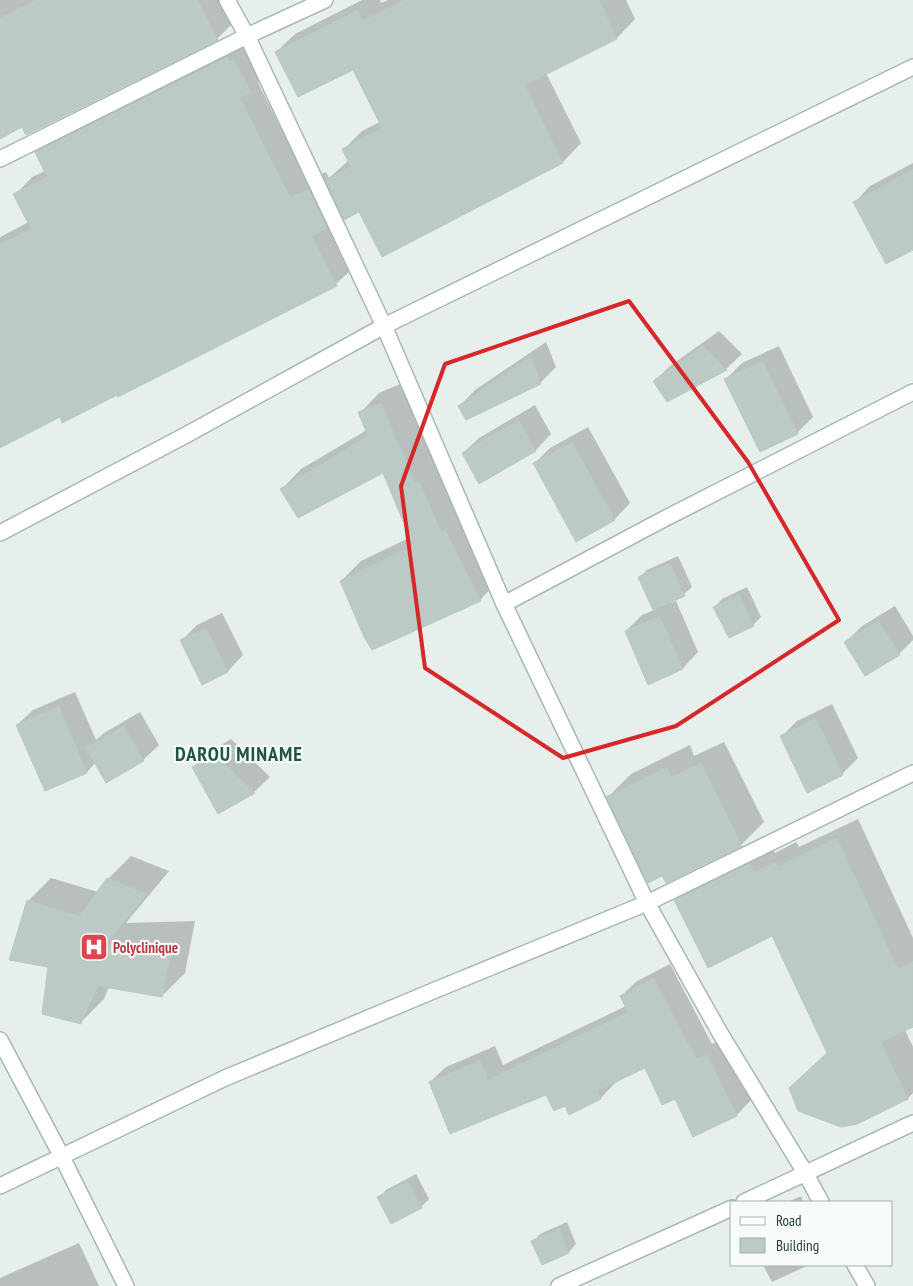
<svg xmlns="http://www.w3.org/2000/svg" width="913" height="1286" font-family="'PT Sans Narrow',sans-serif">
	<style>
		.shadow { fill: #0003 }
		.building { fill: #bbcac4; stroke: #b8c9c2 }
		.lines { fill: none; stroke-linecap: round; stroke-linejoin: round }
		.minor-casing { stroke: #a8b8b2; stroke-width: 18 }
		.tertiary-casing { stroke: #a8b8b2; stroke-width: 18 }
		.minor { stroke: #fff; stroke-width: 15 }
		.tertiary { stroke: #fff; stroke-width: 15 }
		.marked { fill: none; stroke: #d62828; stroke-width: 4; stroke-linejoin: round }
		.labels { text-anchor: middle; dominant-baseline: central; stroke-width: 4.5; stroke-linejoin: round; paint-order: stroke }
		.health-label { font-size: 15px; font-weight: bold; fill: #be3a42; stroke: #f7fbf9; text-anchor: start }
		.district-label { font-size: 20px; font-weight: bold; letter-spacing: 1px; fill: #1f5548; stroke: #f7fbf9 }
	</style>
	<rect width="100%" height="100%" fill="#e6efeb"/>
	<g class="shadow">
		<path d="M0,0h230l9,17 -22,22 -190,95 -4,-8 -23,11z"/>
		<path d="M362,0h18l1,3 7,-3h238l9,19 -18,19 -71,35 35,70 -18,19 -181,93 -22,-45 -18,2 -11,11 23,44 -18,17 -188,97 -88,35 -60,31v-210l29,-15 -14,-27 17,-18 13,-6 -9,-18 17,-18 191,-95 24,34 -10,9 49,97 19,-8 3,6 20,-18 -5,-11 18,-18 18,-9 -27,-54 -77,-16 19,-18z"/>
		<path d="M913,163v85l-58,-46 15,-16z"/>
		<path d="M719,331l23,23 -16,15 -59,31 -13,-18 16,-16z"/>
		<path d="M546,342l10,25 -16,16 -80,23 15,-16z"/>
		<path d="M779,346l34,71 -16,16 -71,-54 16,-16z"/>
		<path d="M400,384l35,80 4,-2 60,118 -19,20 -139,-19 20,-20 50,-24 -27,-66 -102,18 19,-20 66,-39 -7,-17 19,-20z"/>
		<path d="M535,405l16,29 -15,16 -56,32 -17,-29 16,-15z"/>
		<path d="M588,427l42,76 -15,16 -38,21 -42,-77 15,-15z"/>
		<path d="M678,556l14,31 -8,7 -13,7v2l5,-2 22,51 -15,16 -57,-37 16,-16 12,-5 -14,-33 7,-7z"/>
		<path d="M747,587l14,30 -7,7 -24,13 -15,-30 7,-8z"/>
		<path d="M895,606l18,30v4l-14,14 -53,-12 16,-16z"/>
		<path d="M222,613l21,42 -15,16 -25,12 -21,-43 15,-15z"/>
		<path d="M75,692l21,48 8,-7 36,-21 19,33 -16,15 -47,2 -9,10 -42,18 -28,-65 16,-15z"/>
		<path d="M832,704l26,54 -16,16 -61,-37 16,-16z"/>
		<path d="M231,739l39,38 -16,15 -36,20 -24,-44 15,-16z"/>
		<path d="M724,742l40,80 -23,23 -133,-48 23,-23 59,-29 4,11z"/>
		<path d="M858,819l55,119v88l-8,4 8,17v46l-5,5 -80,-45 -55,-118 -97,-35 20,-20 74,-36 5,9 21,-11 3,5z"/>
		<path d="M131,856l38,15 -43,52 69,-2 -10,52 -23,23 -53,-9 -5,12 -23,23 -32,-56 -21,-65 23,-23 47,14 10,-13z"/>
		<path d="M670,964l42,80 11,-5 29,60 -15,16 -44,20 -18,-38 -30,-30 -29,14v1l-15,16 -31,15 -4,-8 -19,-12 -117,-11 16,-15 49,-21 8,19 123,-59 -5,-10 16,-15z"/>
		<path d="M416,1174l13,25 -8,8 -42,-9 7,-8z"/>
		<path d="M801,1196l2,6h-15z"/>
		<path d="M567,1222l9,22 -7,8 -27,11 -9,-21 7,-8z"/>
		<path d="M79,1243l20,43h-99v-8z"/>
		<path d="M763,1265h46l-37,17z"/>
	</g>
	<g class="building">
		<path d="M36,0h162l20,40 -192,95 -4,-8 -22,12v-121z"/>
		<path d="M404,0h195l18,39 -92,46 38,78 -181,94 -23,-45 -15,8 -19,-40 26,-13 -9,-18 40,-21 -29,-58 -55,27 -23,-45 83,-42 5,11z"/>
		<path d="M227,57l2,5 5,-2 17,32 -11,6 50,99 19,-8 18,39 -15,8 25,50 -219,111 -1,-2 -55,28 -2,-6 -60,31v-204l31,-15 -18,-35 34,-17 -12,-25z"/>
		<path d="M913,169v81l-27,14 -33,-62z"/>
		<path d="M703,346l24,24 -60,32 -14,-21z"/>
		<path d="M531,356l10,28 -75,36 -8,-14z"/>
		<path d="M763,361l35,73 -38,18 -36,-73z"/>
		<path d="M381,403l34,80 4,-2 22,51 4,-2 36,71 -109,49 -8,-13 -24,-56 73,-36 -30,-72 -85,45 -18,-29 88,-53 -10,-24z"/>
		<path d="M519,420l17,31 -57,33 -17,-31z"/>
		<path d="M572,442l43,78 -39,22 -43,-79z"/>
		<path d="M670,563l15,33 -32,14 -15,-33z"/>
		<path d="M739,594l15,32 -25,12 -16,-31z"/>
		<path d="M660,616l23,53 -35,16 -23,-54z"/>
		<path d="M879,621l21,34 -35,21 -21,-34z"/>
		<path d="M206,628l22,44 -26,13 -22,-45z"/>
		<path d="M59,706l28,67 -42,18 -29,-66z"/>
		<path d="M816,718l27,57 -36,18 -27,-57z"/>
		<path d="M124,726l20,35 -38,22 -20,-35z"/>
		<path d="M215,754l40,39 -37,21 -26,-47z"/>
		<path d="M701,763l41,83 -76,37 -4,-7 -14,7 -42,-86 61,-30 4,11z"/>
		<path d="M837,838l61,131 15,-8v66l-32,15 27,57 -51,25 -16,3 -43,-16 -9,-23 38,-35 -55,-117 -64,32 -34,-68 76,-37 4,9 22,-10 2,4z"/>
		<path d="M107,878l40,16 -42,51 68,-2 -11,54 -64,-11 -17,38 -39,-10 6,-47 -39,-7 18,-60 52,16z"/>
		<path d="M654,978l42,81 11,-5 30,62 -44,21 -18,-38 -13,6 -17,-37 -48,23 4,8 -32,16 -4,-9 -11,5 -8,-16 -96,39 -21,-52 51,-22 8,20 140,-68 -8,-16z"/>
		<path d="M408,1181l14,27 -31,16 -14,-27z"/>
		<path d="M559,1229l10,24 -27,12 -11,-24z"/>
	</g>
	<g class="lines">
		<g class="minor-casing">
			<g id="minor">
				<path d="M227,0l20,36 137,290 120,278 143,299 73,130 86,141 15,28"/>
				<path d="M0,159l247,-123 78,-36"/>
				<path d="M504,604l158,-84 251,-128"/>
				<path d="M0,1186l225,-108 208,-87 214,-88 266,-130"/>
				<path d="M744,1202l169,-79"/>
				<path d="M855,1265l12,21"/>
				<path d="M559,1286l173,-78"/>
			</g>
		</g>
		<g class="tertiary-casing">
			<g id="tertiary">
				<path d="M0,533l186,-98 198,-109 529,-259"/>
				<path d="M0,1040l61,115 65,131"/>
			</g>
		</g>
		<use href="#minor" class="minor"/>
		<use href="#tertiary" class="tertiary"/>
	</g>
	<path class="marked" d="M629,301l119,161 91,158 -163,106 -113,32 -138,-90 -24,-182 44,-122z"/>
	<defs>
		<g id="hospital-square" transform="scale(1.4375)"><rect x="-9" y="-9" width="18" height="18" rx="4" fill="#e0444e" stroke="#f7fbf9"/><path d="M-5-5h3v3.5h4V-5h3V5h-3V1.5h-4V5h-3Z" fill="#fff"/></g>
	</defs>
	<g fill-rule="evenodd">
		<use href="#hospital-square" x="94" y="947"/>
	</g>
	<g class="labels">
		<g class="health-label">
			<text x="113" y="947">Polyclinique</text>
		</g>
		<g class="district-label">
			<text x="239" y="754">DAROU MINAME</text>
		</g>
	</g>
	<rect x="730" y="1201" width="162" height="65" fill="#f7fbf9" stroke="#a3b1ad"/>
	<rect x="740" y="1217" width="25" height="8" fill="#ffffff" stroke="#a3b1ad"/>
	<text x="776" y="1226" font-size="15" fill="#24423a">Road</text>
	<rect x="740" y="1238" width="25" height="15" fill="#bbcac4" stroke="#a3b1ad"/>
	<text x="776" y="1251" font-size="15" fill="#24423a">Building</text>
</svg>
